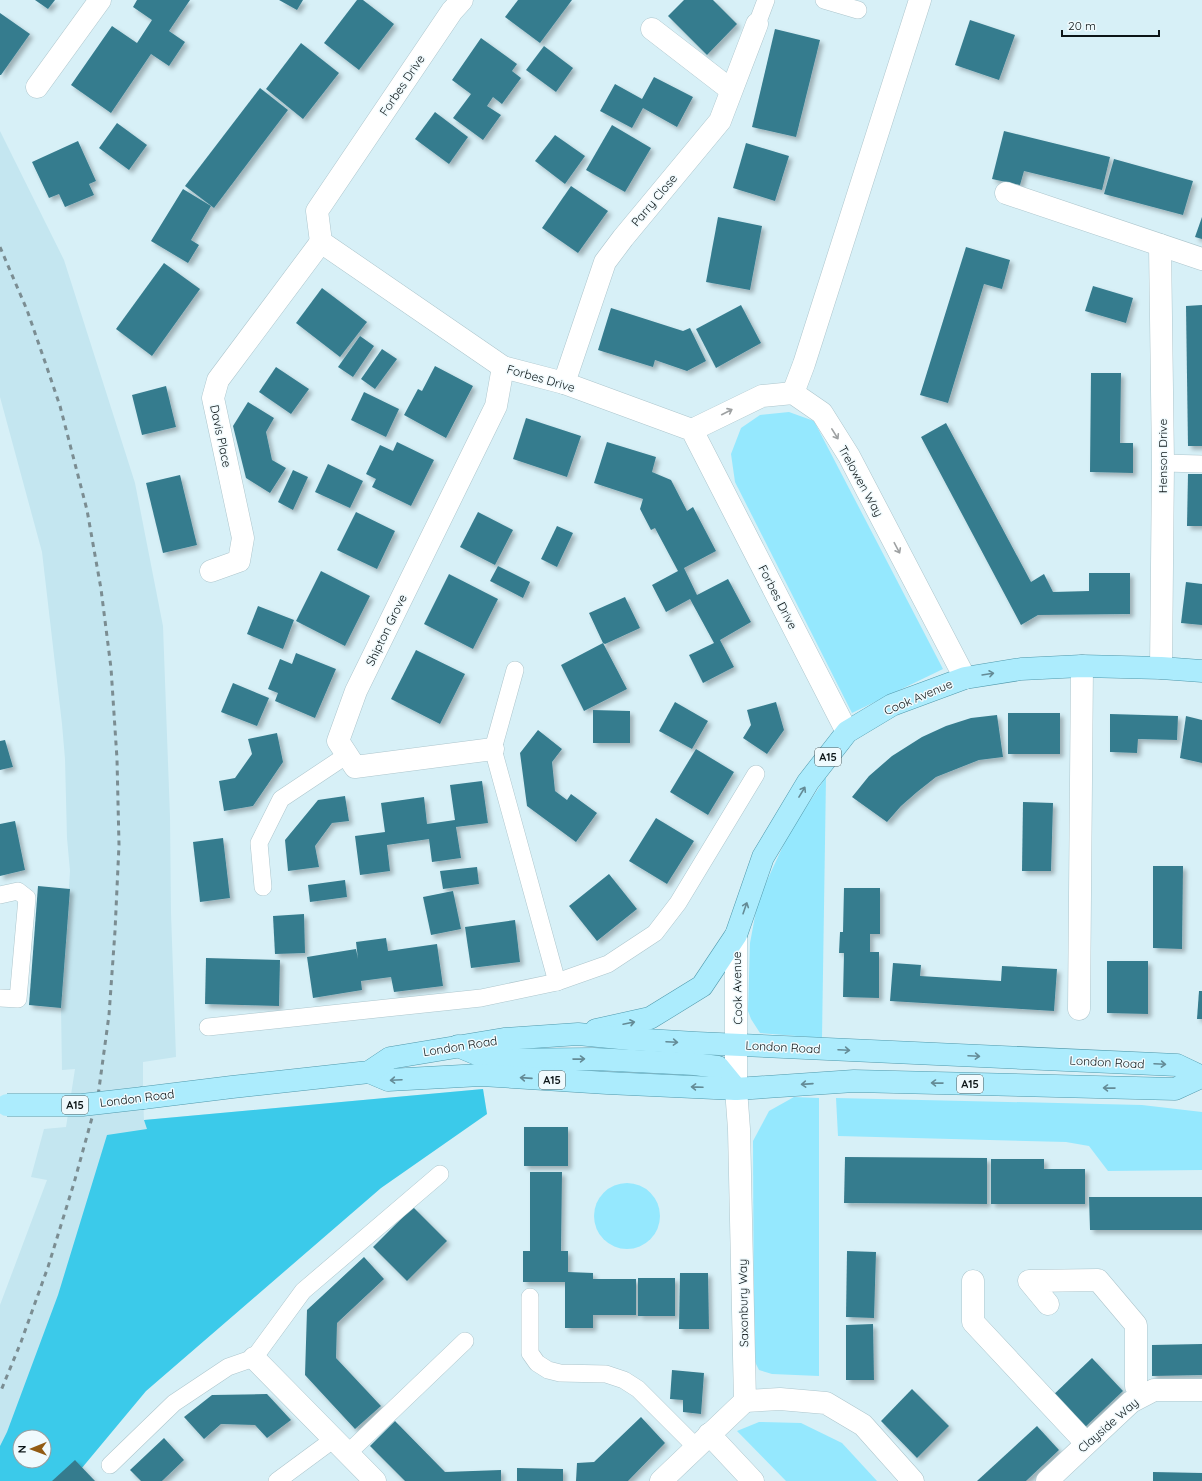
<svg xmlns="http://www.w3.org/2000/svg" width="1202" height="1481" font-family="Quicksand,sans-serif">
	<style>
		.built { fill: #c4e6f0; fill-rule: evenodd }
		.green { fill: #95e8fe }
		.forest { fill: #3bcaea; fill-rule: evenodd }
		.building { fill: #367c8e; filter: url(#shadow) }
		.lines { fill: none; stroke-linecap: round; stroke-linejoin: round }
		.service-casing { stroke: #adc6cd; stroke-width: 18 }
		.minor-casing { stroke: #adc6cd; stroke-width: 23 }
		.primary-casing { stroke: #5099ac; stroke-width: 23 }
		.service { stroke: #fff; stroke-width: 17 }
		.minor { stroke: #fff; stroke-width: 22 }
		.primary { stroke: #acecfd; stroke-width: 22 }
		.rail { stroke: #7b8d92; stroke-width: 3; stroke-dasharray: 5 5; stroke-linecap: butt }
		.primary-bridge-casing { stroke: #5099ac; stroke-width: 23; stroke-linecap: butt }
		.primary-bridge { stroke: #acecfd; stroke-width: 22 }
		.oneway { stroke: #9ea1a2 }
		.oneway2 { stroke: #648b96 }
		.labels { text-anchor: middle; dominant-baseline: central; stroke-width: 3; stroke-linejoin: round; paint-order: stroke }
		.shield { fill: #f0fafd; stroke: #505a5c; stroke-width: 1 }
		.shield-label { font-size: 11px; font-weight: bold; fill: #0c1517 }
		.street-label { font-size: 12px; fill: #0c1517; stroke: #f0fafd }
	</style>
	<defs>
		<filter id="shadow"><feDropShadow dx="3.5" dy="3.5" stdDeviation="2" flood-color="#0004"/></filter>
	</defs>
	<rect width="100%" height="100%" fill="#d7f0f7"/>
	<path class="built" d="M0,131l64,129 71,223 28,143 7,191 1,96 5,144 -33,5v36l1,22 339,-31 4,25 -106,74 -235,203 -75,90h-71v-176l47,-125 -16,-3 13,-48 22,-2 9,-58 -13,1 -1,-62 9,-137 -3,-33 -2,-79 -3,-35 -20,-172 -42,-155zM20,1437h24v24h-24z"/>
	<g class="green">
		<path d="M789,412l25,9 129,248 -91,44 -117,-231 -4,-28 10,-26 19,-13z"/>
		<path d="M826,777l-4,261 -62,-5 -9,-14 -3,-8 2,-68 8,-43 31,-67z"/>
		<path d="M794,1097l25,1v278l-47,-2 -13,-4 -5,-10 -1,-219 16,-30z"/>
		<path d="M836,1098l306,7 60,7v58l-94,1 -19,-25 -23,-4 -228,-6z"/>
		<circle cx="627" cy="1216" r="33"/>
		<path d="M759,1422l42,1 41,20 35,38h-91l-49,-50z"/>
	</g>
	<path class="forest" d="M483,1089l4,25 -106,74 -235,203 -75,90h-71v-35l7,-14 51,-137 49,-160 40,-6 -3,-9zM20,1437h24v24h-24z"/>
	<g class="building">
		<path d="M35,0h20l-7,9z"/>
		<path d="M137,0h53l-21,31 16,11 -16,24 -18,-12 -40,59 -40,-28 41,-59 25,17 15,-23 -19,-13z"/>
		<path d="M279,0h24l-6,10z"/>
		<path d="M357,0h6l31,24 -35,46 -35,-27z"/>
		<path d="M518,0h54l-32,43 -35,-26z"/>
		<path d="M684,0h29l24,24 -30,31 -39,-39z"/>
		<path d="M0,13l30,21 -29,41h-1z"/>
		<path d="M970,20l45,15 -16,45 -44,-15z"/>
		<path d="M775,29l45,11 -24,97 -44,-10z"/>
		<path d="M481,38l36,26 -5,7 9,7 -19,26 -9,-7 -6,9 14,9 -18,25 -30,-22 18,-24 -19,-14z"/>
		<path d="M301,43l38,30 -36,46 -37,-30z"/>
		<path d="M544,46l29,22 -17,24 -30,-22z"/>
		<path d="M654,77l39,20 -16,30 -34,-19 -11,20 -32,-17 15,-27 27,15z"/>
		<path d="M260,88l28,22 -74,98 -29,-22z"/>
		<path d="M435,112l33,25 -19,27 -34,-25z"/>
		<path d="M117,123l30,22 -18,25 -30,-22z"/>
		<path d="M612,125l39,23 -26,44 -39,-22z"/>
		<path d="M1004,131l106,26 -8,33 -78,-19 -4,14 -28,-6z"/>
		<path d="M555,135l30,21 -20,28 -30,-23z"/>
		<path d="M78,141l18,40 -7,3 5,11 -29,12 -6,-13 -10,4 -17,-36z"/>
		<path d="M746,143l43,13 -14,45 -42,-13z"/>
		<path d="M1114,159l79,22 -10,34 -79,-21z"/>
		<path d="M571,186l37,25 -30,42 -36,-25z"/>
		<path d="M183,189l28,17 -20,34 8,5 -11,18 -37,-22z"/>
		<path d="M718,217l44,9 -12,64 -44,-8z"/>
		<path d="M1202,217v22l-7,-2z"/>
		<path d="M966,247l44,13 -8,29 -18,-5 -36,119 -28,-8z"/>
		<path d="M164,263l36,26 -48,67 -36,-27z"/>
		<path d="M1093,286l40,12 -7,25 -41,-12z"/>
		<path d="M322,288l45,34 -27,35 -44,-34z"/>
		<path d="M741,305l20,38 -45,25 -20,-39z"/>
		<path d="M1202,305v141h-14l-2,-140z"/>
		<path d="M611,308l72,23 7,-3 16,33 -19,10 -32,-11 -2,7 -55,-17z"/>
		<path d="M360,336l14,10 -21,31 -15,-10z"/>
		<path d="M382,349l15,10 -22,30 -14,-10z"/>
		<path d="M435,366l38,20 -27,52 -42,-23 14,-26 4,2z"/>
		<path d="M276,367l33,22 -18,25 -32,-22z"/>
		<path d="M1091,373h30l-1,70h13v30l-43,-1z"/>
		<path d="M166,386l10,41 -34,8 -10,-40z"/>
		<path d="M364,392l35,17 -13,28 -35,-17z"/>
		<path d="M248,402l26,16 -8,14 6,28 14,8 -16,25 -24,-15 -13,-52z"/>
		<path d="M526,418l55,18 -14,41 -54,-18z"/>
		<path d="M946,423l85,159 13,-8 9,18 36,-1v-18h41v41l-92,1 -17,10 -100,-188z"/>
		<path d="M397,442l37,18 -23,46 -39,-19 4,-8 -10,-5 14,-29 13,6z"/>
		<path d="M607,442l49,15 -4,15 19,8 16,31 6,-4 23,44 -32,17 13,27 31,-16 23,43 -31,18 14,27 -31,16 -14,-28 25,-12 -24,-44 -24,13 -14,-27 26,-14 -23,-43 -4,2 -11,-21 3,-10 -49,-16z"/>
		<path d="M328,464l35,17 -13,27 -35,-16z"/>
		<path d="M293,470l15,7 -15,33 -15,-8z"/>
		<path d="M1188,474h14v52h-15z"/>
		<path d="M180,475l17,70 -34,8 -17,-70z"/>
		<path d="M356,512l39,19 -18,38 -40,-19z"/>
		<path d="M478,512l35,18 -18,35 -35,-18z"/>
		<path d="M557,526l16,7 -16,34 -16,-8z"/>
		<path d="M498,566l32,16 -7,16 -33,-17z"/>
		<path d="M321,571l49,25 -25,50 -49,-25z"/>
		<path d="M449,574l49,25 -25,50 -49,-25z"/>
		<path d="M1186,582l16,2v41l-21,-2z"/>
		<path d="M625,597l15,31 -35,16 -2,-1 24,46 -43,22 -23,-46 42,-22 -14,-30z"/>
		<path d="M258,606l36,14 -11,29 -36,-15z"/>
		<path d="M416,650l49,24 -25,50 -49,-25z"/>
		<path d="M296,653l40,16 -21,49 -40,-17 3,-8 -10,-4 12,-30 12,5z"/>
		<path d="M233,683l36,15 -12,28 -36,-14z"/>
		<path d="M675,702l33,19 -16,28 -33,-18z"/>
		<path d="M776,702l8,28 -17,24 -24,-16 8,-13 -4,-15z"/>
		<path d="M593,710l37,1v32h-37z"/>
		<rect x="1008" y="713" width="52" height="41"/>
		<path d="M1110,714l68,2 -1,24 -39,-1 -1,14 -27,-1z"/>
		<path d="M997,715l6,42 -24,3 -43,17 -19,15 -16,14 -14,16 -35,-25 17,-21 23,-20 30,-19 24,-11 25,-8z"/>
		<path d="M1186,716l16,4v43l-22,-5z"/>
		<path d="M538,730l24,19 -10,13 3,29 12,9 4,-6 26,19 -21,29 -49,-36 -7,-53z"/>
		<path d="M277,733l6,29 -30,44 -29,5 -5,-30 16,-3 17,-24 -4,-15z"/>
		<path d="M5,740l8,27 -13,3v-29z"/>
		<path d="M696,749l38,23 -26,43 -38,-23z"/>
		<path d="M482,781l6,42 -32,4 5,31 -29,4 -3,-23 -42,6 3,26 -30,4 -5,-39 30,-4 -4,-29 43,-6 3,27 28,-4 -5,-35z"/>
		<path d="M345,796l4,25 -17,2 -17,23 4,21 -31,4 -3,-31 33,-40z"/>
		<path d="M1023,802l30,1 -2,68h-29z"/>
		<path d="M656,818l38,23 -27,43 -38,-23z"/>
		<path d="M15,821l10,49 -25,6v-52z"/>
		<path d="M223,838l7,60 -30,4 -7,-60z"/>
		<path d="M1153,866h30l-1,83 -29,-1z"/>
		<path d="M477,867l2,17 -36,5 -3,-18z"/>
		<path d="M609,874l28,35 -40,32 -28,-35z"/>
		<path d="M345,880l2,17 -37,5 -2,-17z"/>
		<path d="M38,886l32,3 -9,119 -32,-3z"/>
		<path d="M844,888h36v46h-10v18h9v46l-36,-1 1,-44h-5l1,-21h3z"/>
		<path d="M453,891l8,38 -30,6 -8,-38z"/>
		<path d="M304,914l1,39 -30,1 -2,-38z"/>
		<path d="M515,920l5,42 -49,6 -6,-41z"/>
		<path d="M386,938l2,13 49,-7 6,42 -49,6 -3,-15 -30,4 1,9 -49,8 -6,-41 49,-8 2,10 -2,-17z"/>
		<path d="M206,958l74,2 -1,46 -74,-2z"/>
		<path d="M1107,961h41v53l-41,-1z"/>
		<path d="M893,963l28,2 -1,11 81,5 1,-15 55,3 -3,42 -164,-10z"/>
		<path d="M1199,991h3v28h-5z"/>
		<rect x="524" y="1127" width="44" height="39"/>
		<path d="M845,1157l142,1v46l-143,-1z"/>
		<path d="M991,1159h53v10h41v35h-94z"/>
		<path d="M530,1172h32l-1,79h7v21l25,1v6h43v36h-43v13h-28v-46h-42v-31h7z"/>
		<path d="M1089,1197h113v33h-112z"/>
		<path d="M413,1207l34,34 -40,40 -34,-34z"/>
		<path d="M847,1251l29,1 -2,66 -28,-1z"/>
		<path d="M364,1257l20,22 -47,44 -1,35 45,48 -26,23 -50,-54 2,-65z"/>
		<path d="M680,1273h28l1,56h-30z"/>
		<rect x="638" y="1278" width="37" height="38"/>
		<path d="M873,1324l1,56h-28v-55z"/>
		<path d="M1202,1344v31l-50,1v-31z"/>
		<path d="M1092,1358l31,33 -42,40 -31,-33z"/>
		<path d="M672,1370l32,3 -3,41 -18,-2v-12l-13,-1z"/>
		<path d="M912,1389l37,37 -32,32 -36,-37z"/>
		<path d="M267,1394l24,26 -24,18 -12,-13 -34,-1 -17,15 -20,-22 28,-22z"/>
		<path d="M641,1417l24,26 -37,38h-52l1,-18 17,-1z"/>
		<path d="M395,1421l50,51 56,-2v11h-96l-35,-35z"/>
		<path d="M1037,1426l22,24 -33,31h-49z"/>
		<path d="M164,1438l20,22 -22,21h-21l-11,-11z"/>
		<path d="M75,1460l20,21h-43z"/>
		<path d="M517,1468l46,1v12h-46z"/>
		<path d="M1153,1472l49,1v8h-49z"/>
	</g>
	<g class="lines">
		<g class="service-casing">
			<g id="service">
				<path d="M824,0l34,10"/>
				<path d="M757,24l9,-24"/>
				<path d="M1163,463l39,1"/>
				<path d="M515,670l-22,79 64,233"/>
				<path d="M263,887l-4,-44 22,-44 66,-44"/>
				<path d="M0,895l18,-4 9,7 -9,101 -18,-1"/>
				<path d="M208,1027l273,-29 76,-16 51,-18 47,-31 23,-30 78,-129"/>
				<path d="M530,1297v56l7,10 11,7 12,3 46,1 18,6 14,9 58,58"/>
				<path d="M348,1453l117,-112"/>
				<path d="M110,1465l64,-62 54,-36 26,-9 49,-67 137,-117"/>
				<path d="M277,1481l57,-42"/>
			</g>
		</g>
		<g class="minor-casing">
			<g id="minor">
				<path d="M462,0l-10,11 -135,200 4,31 182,125 61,16 128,47 155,302"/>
				<path d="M652,29l79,61"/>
				<path d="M37,87l63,-87"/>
				<path d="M1006,193l196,66"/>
				<path d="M1160,245l3,218 -2,205"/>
				<path d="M564,383l41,-121 18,-24 97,-117 37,-97"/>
				<path d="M793,393l11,-29 116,-364"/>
				<path d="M692,430l70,-34 31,-3 29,20 27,43 116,222"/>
				<path d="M211,571l28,-10 4,-23 -30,-140 5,-18 103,-138"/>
				<path d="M493,749l-138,18 -17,-26 18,-50 140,-285 7,-39"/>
				<path d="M1079,1009l3,-343"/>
				<path d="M973,1281v41l113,121"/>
				<path d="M1048,1304l-19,-23 69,-1 38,45v61l5,10"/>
				<path d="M254,1358l121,123"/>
				<path d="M745,1401l35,-2 46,4 37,22 50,56"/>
				<path d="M709,1434l44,47"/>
				<path d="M661,1481l84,-80 -6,-272 -3,-40v-154"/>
				<path d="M1047,1481l84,-79 23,-12h48"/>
			</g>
		</g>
		<g class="primary-casing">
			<g id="primary">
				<path d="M596,1030l54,-12 52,-32 34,-51 27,-78 45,-75 39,-50 45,-27 73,-27 56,-9 61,-3 79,2 41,3"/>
				<path d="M458,1046l33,14 103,-1 100,5 24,3 18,22"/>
				<path d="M369,1072l19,8 93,-5 126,8 129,6 118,-8 321,8 26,-12"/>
				<path d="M143,1098l89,-11 137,-15 21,-14 114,-19 74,-5 52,5 66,4 481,22 25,12"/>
			</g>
		</g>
		<use href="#service" class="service"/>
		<use href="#minor" class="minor"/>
		<use href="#primary" class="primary"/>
		<path class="rail" d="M0,247l27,63 17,49 16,47 27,104 14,79 10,79 6,91 2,86 -4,86 -6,84 -11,81 -24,87 -26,84 -27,75 -21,51"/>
		<g class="primary-bridge-casing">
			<path id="primary-bridge" d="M7,1105h75l61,-7"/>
		</g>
		<use href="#primary-bridge" class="primary-bridge"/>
	</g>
	<defs><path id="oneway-shaft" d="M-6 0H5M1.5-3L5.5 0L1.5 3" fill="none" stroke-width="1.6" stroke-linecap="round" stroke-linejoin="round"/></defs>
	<g class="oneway">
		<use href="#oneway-shaft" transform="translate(727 412) rotate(-27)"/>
		<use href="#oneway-shaft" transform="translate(835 434) rotate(58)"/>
		<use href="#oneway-shaft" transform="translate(897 548) rotate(62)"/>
	</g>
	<g class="oneway2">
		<use href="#oneway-shaft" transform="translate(988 674) rotate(-9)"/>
		<use href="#oneway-shaft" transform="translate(802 792) rotate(-59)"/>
		<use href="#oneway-shaft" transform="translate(745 908) rotate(-71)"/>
		<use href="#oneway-shaft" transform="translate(629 1023) rotate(-12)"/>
		<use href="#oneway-shaft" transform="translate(672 1042) rotate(3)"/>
		<use href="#oneway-shaft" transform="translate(844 1050) rotate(3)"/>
		<use href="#oneway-shaft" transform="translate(974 1056) rotate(3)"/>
		<use href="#oneway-shaft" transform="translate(579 1059) rotate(-1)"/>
		<use href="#oneway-shaft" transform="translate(1160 1064) rotate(3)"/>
		<use href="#oneway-shaft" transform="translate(526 1078) rotate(-176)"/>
		<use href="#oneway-shaft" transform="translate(396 1080) rotate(177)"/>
		<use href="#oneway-shaft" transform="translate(937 1083) rotate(-179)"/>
		<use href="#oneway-shaft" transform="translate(807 1084) rotate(176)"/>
		<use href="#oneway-shaft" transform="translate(697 1087) rotate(-178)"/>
		<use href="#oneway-shaft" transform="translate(1109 1088) rotate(-179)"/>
	</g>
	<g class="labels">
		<g class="shield">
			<rect x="815" y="748" width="26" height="18" rx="3"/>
			<rect x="539" y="1071" width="26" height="18" rx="3"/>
			<rect x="957" y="1075" width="26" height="18" rx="3"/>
			<rect x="62" y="1096" width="26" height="18" rx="3"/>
		</g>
		<g class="shield-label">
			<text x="828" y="757">A15</text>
			<text x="552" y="1080">A15</text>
			<text x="970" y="1084">A15</text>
			<text x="75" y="1105">A15</text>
		</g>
		<g class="street-label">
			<text transform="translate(402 85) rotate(-56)">Forbes Drive</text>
			<text transform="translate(654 200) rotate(-50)">Parry Close</text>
			<text transform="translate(541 378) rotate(16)">Forbes Drive</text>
			<text transform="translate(221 436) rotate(78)">Davis Place</text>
			<text transform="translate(1162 456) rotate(-90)">Henson Drive</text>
			<text transform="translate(861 481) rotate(61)">Trelowen Way</text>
			<text transform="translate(778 597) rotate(63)">Forbes Drive</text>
			<text transform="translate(386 630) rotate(-64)">Shipton Grove</text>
			<text transform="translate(918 697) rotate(-23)">Cook Avenue</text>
			<text transform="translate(737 988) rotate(-91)">Cook Avenue</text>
			<text transform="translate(460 1046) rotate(-9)">London Road</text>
			<text transform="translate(783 1047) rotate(3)">London Road</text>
			<text transform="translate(1107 1062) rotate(3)">London Road</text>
			<text transform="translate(137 1098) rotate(-7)">London Road</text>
			<text transform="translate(743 1303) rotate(-91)">Saxonbury Way</text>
			<text transform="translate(1108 1425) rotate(-41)">Clayside Way</text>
		</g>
	</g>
	<g transform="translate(32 1449) rotate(269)"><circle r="19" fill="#f0fafd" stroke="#959ea1"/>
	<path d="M0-3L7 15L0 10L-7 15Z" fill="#925b13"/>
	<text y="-6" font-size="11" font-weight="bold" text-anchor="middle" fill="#0c1517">N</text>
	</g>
	<path d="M1062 30v6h97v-6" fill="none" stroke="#0c1517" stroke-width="2"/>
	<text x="1068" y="30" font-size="12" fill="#0c1517" stroke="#f0fafd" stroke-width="3" paint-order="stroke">20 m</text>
</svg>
